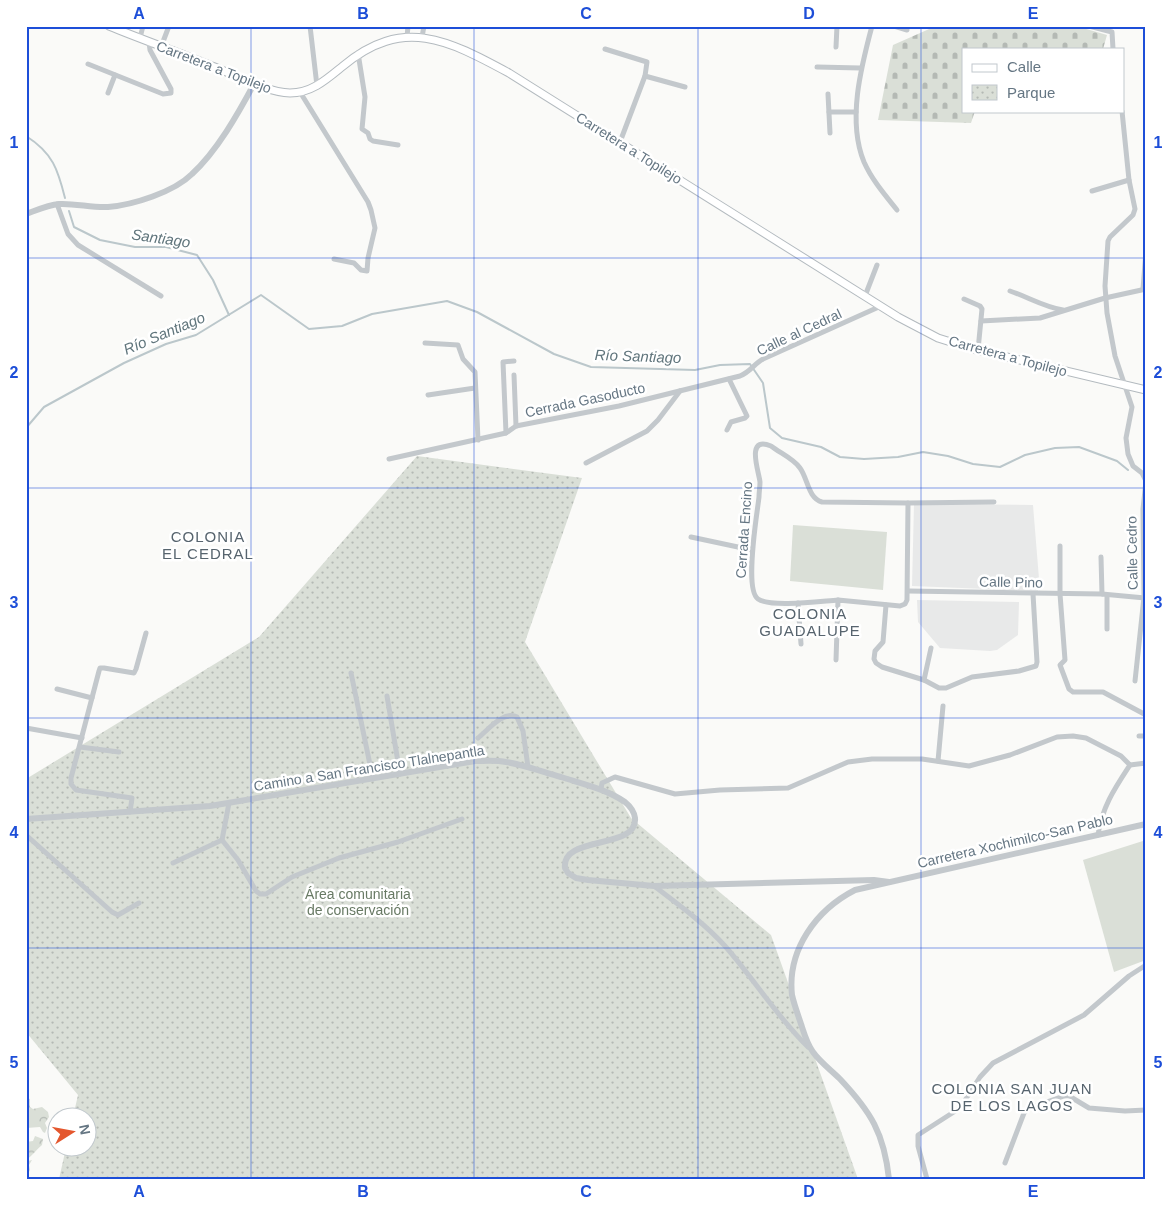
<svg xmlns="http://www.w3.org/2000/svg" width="1172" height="1205" font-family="Helvetica,sans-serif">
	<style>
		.built { fill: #e8e9e9 }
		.green { fill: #dadfd7 }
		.forest { fill: url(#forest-crowns) }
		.cemetery { fill: url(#cemetery-stones) }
		.park { fill: url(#park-dots) }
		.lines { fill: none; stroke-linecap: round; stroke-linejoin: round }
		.stream { stroke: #bbc7cb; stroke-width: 2 }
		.secondary-casing { stroke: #b3babf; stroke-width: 9 }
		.minor { stroke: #c3c8cc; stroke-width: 5 }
		.tertiary { stroke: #c3c8cc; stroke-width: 6 }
		.secondary { stroke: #fff; stroke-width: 7 }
		.grid { fill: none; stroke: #1d4ed8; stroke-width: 1; stroke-opacity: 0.55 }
		.labels { text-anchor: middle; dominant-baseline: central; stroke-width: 5; stroke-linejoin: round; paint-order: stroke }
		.street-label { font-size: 14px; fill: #657683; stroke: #fff }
		.park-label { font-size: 14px; fill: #687a64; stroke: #fff }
		.water-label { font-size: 15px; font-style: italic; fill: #60757c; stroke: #fff }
		.neighbourhood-label { font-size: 15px; letter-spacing: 1px; fill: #57646e; stroke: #fff }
		.neatline { fill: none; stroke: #1d4ed8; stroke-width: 2 }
		.grid-label { font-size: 16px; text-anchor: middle; font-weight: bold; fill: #1d4ed8 }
	</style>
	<defs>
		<pattern id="forest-crowns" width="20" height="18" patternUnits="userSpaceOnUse" patternTransform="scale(1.25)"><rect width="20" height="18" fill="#dadfd7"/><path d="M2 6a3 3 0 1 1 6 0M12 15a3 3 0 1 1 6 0" fill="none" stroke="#b4b9b4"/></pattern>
		<pattern id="cemetery-stones" width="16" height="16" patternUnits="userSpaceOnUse" patternTransform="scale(1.25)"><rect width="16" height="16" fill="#dadfd7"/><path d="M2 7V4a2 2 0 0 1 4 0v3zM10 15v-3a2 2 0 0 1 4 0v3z" fill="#b4b9b4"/></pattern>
		<pattern id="park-dots" width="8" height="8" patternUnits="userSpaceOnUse" patternTransform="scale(1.25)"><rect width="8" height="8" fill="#dadfd7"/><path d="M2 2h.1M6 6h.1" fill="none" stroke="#b4b9b4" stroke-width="1.8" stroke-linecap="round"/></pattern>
	</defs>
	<rect width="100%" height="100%" fill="#fafaf8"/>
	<g class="built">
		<path d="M914,504l119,1 7,86 -128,-5z"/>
		<path d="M917,600l102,2 -1,33 -21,15 -7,1 -50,-3 -22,-26z"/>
	</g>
	<g class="green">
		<path d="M793,525l94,7 -4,58 -93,-9z"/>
		<path d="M1146,840v120l-32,12 -31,-112z"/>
	</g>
	<g class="forest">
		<path d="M26,1098l4,1v8l3,2 9,-2 6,5 1,5 -4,6 2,5 -2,5 -2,-1 -3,-5 -14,1z"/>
		<path d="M35,1136l8,3 -1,6c-5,4 -12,13 -15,14l1,2 4,-1 -3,5 1,5 -4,8v-36l7,-1z"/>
	</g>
	<path class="cemetery" d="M936,26h140l31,9 -4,14h-140v62h12l-4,12 -93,-3 15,-75z"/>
	<path class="park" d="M417,456l165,22 -57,164 106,176 140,117 87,244h-799l7,-31h22v-30l-15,-1 5,-22 -52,-63v-253l233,-142z"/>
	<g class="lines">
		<g class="stream">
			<path d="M26,136c27,17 32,34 39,62"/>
			<path d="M69,211l5,16 26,13 35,7h31l31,8 16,25 16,35"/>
			<path d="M26,428l18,-21 80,-44 42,-19 30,-9 65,-40 48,34 33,-3 30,-12 75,-13 30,11 77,42 37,13 104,3 25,-5 30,-1 13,19 7,45 12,10 39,9 19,10 24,2 34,-2 25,-5 25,4 25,8 27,3 25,-12 30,-7 24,-1 38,14 11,9"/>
		</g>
		<g class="secondary-casing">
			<path id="secondary" d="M109,26c34,14 69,26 103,40 21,8 56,27 78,27 22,0 37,-14 53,-27 60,-50 105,-26 166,7l389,244 40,21 35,11 173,41"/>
		</g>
		<g class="minor">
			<path d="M310,26l7,60"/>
			<path d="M872,26c-11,41 -25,95 -8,136 8,18 21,33 33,48"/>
			<path d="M894,26l13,4"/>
			<path d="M1089,26l23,6 1,17"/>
			<path d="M407,37l1,-11"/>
			<path d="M422,37l2,-11"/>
			<path d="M140,38l3,-12"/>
			<path d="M161,47l8,-21"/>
			<path d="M836,47l1,-21"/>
			<path d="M605,49l42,13 -2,14 -25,66"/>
			<path d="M358,53l7,44 -3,32 6,4 2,6 3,2 25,4"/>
			<path d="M88,64l75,30 8,-1v-4l-21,-39 -1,-8"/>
			<path d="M817,67l43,1"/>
			<path d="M645,76l40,11"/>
			<path d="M300,92l68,110 3,8 4,18 -7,30 -1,13 -6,-1 -7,-7 -20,-4"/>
			<path d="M108,93l7,-18"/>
			<path d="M828,94l2,39"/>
			<path d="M1122,111l7,69 6,29 -2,6 -23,22 -2,4 -3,45 2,27 8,43 17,51 -6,31 2,16 5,12 9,7 4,8 -3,28 1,88 -9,84"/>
			<path d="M829,112h27"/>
			<path d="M1092,191l37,-11"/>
			<path d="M57,204l11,30 10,11 83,51"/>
			<path d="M1143,289l3,-38"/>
			<path d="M1010,291c18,6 34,16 53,19"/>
			<path d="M865,296l12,-31"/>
			<path d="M964,299l16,7 2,3 -4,41"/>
			<path d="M981,321l59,-3 65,-20 41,-9"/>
			<path d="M425,343l33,2 5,14 12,13 3,68"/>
			<path d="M514,375l2,51"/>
			<path d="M428,395l47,-7"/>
			<path d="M727,430l4,-8 14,-4 2,-2 -18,-37"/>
			<path d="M506,433l-3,-71 11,-1"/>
			<path d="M389,459l117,-26 10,-7 103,-20 121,-30c10,-4 14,-12 23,-17l118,-53"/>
			<path d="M586,463l61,-32 11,-11 22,-29"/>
			<path d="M691,537l61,13"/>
			<path d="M1060,546v48l5,66 -5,5 9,24 4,3h30l43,23"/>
			<path d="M1101,557l1,37"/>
			<path d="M908,591l194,3 43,4"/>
			<path d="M838,600c-16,1 -67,8 -80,-1 -14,-10 -1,-84 1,-102 0,-5 1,-10 1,-15 -1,-10 -15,-47 11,-36 9,7 23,13 29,22 8,11 8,30 22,34l86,1 86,-1"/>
			<path d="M798,603l3,41"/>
			<path d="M886,605l-3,37 -8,9 -1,8 2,4 6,4 42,13 15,8h7l26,-11 47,-6 17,-5 1,-4 -4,-68"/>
			<path d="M1107,629v-34"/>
			<path d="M836,660l2,-60 62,6 5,-2 2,-4 1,-97"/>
			<path d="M351,673l22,106"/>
			<path d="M924,680l7,-32"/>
			<path d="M57,689l35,9"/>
			<path d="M387,696l13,78"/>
			<path d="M26,728l56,10"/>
			<path d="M1139,736h7"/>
			<path d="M478,738c10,-8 26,-28 39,-21l6,14 5,36"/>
			<path d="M80,747l39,5"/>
			<path d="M938,761l5,-55"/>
			<path d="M601,789l1,-6 13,-6 60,17 45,-4 68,-2 60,-26 24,-3h50l47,7 41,-11 47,-18 16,-1 13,2 35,18 9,9 16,-2"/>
			<path d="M229,803l-7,37 16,20 18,31 4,3h6l26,-17 47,-19 59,-16 64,-23"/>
			<path d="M130,812l2,-14 -56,-8 -5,-6v-6l28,-107 1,-3h4l30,5 2,-4 10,-36"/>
			<path d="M26,835l86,77 6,3 21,-12"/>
			<path d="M1098,835c4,-28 17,-47 32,-70"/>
			<path d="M173,863l49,-23"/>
			<path d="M654,886c25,19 50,37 71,60 29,33 52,71 83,101"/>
			<path d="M1005,1163l19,-50 5,-5 6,-2 29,-10h5l20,12 36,3 21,-1"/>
			<path d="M927,1179l-9,-33v-11l42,-27 20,-31 13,-14 91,-48 45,-39 17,-11"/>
		</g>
		<g class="tertiary">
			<path d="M26,214c11,-4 22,-9 33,-10 16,-1 33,4 49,3 25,-2 66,-15 84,-33 25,-23 46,-60 62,-90"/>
			<path d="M26,819l184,-13 265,-45c10,0 21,-1 31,1 19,3 37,10 55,15 22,7 45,12 64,25 5,4 9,9 10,16 3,32 -74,17 -70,50l3,5 8,5 12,2 66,6 220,-6 15,2"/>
			<path d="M889,1179c-5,-46 -18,-67 -49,-100 -9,-9 -20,-17 -27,-27 -6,-8 -9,-19 -12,-28 -3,-9 -7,-20 -9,-29 -5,-45 24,-85 63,-105l291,-66"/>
		</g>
		<use href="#secondary" class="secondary"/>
	</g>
	<path class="grid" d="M251,26v1153M474,26v1153M698,26v1153M921,26v1153M26,258h1120M26,488h1120M26,718h1120M26,948h1120"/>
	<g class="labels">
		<g class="street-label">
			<text transform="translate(214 67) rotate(21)">Carretera a Topilejo</text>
			<text transform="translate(629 148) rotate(32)">Carretera a Topilejo</text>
			<text transform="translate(799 332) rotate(-25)">Calle al Cedral</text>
			<text transform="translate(1008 356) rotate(15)">Carretera a Topilejo</text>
			<text transform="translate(585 400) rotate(-12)">Cerrada Gasoducto</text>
			<text transform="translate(744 530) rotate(-86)">Cerrada Encino</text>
			<text transform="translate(1132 553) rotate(-91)">Calle Cedro</text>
			<text transform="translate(1011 582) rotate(1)">Calle Pino</text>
			<text transform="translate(369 768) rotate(-9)">Camino a San Francisco Tlalnepantla</text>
			<text transform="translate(1015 841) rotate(-13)">Carretera Xochimilco-San Pablo</text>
		</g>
		<g class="park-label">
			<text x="358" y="894">Área comunitaria<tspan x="358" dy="16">de conservación</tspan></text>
		</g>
		<g class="water-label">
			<text transform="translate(161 238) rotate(8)">Santiago</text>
			<text transform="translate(164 333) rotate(-23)">Río Santiago</text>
			<text transform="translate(638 356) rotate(2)">Río Santiago</text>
		</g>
		<g class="neighbourhood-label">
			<text x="208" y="536">COLONIA<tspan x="208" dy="17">EL CEDRAL</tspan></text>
			<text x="810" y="613">COLONIA<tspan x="810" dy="17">GUADALUPE</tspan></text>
			<text x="1012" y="1088">COLONIA SAN JUAN<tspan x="1012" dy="17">DE LOS LAGOS</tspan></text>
		</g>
	</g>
	<rect width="1172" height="1205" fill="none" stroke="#ffffff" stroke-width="55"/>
	<rect x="962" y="48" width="162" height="65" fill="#ffffff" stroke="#c1c8cd"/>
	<rect x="972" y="64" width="25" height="8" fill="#ffffff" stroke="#c1c8cd"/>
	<text x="1007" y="72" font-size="15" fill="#657683">Calle</text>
	<rect x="972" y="85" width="25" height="15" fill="url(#park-dots)" stroke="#c1c8cd"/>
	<text x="1007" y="98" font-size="15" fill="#657683">Parque</text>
	<g transform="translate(72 1132) rotate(79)"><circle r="24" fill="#ffffff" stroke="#c1c8cd"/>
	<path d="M0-4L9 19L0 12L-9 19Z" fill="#e4572e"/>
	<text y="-8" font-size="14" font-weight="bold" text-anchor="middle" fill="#657683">N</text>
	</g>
	<rect x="28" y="28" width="1116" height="1150" class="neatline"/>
	<g class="grid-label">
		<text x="139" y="19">A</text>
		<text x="363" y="19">B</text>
		<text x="586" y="19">C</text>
		<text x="809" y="19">D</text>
		<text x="1033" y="19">E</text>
		<text x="14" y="148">1</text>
		<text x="1158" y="148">1</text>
		<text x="14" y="378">2</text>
		<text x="1158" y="378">2</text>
		<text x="14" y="608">3</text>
		<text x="1158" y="608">3</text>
		<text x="14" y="838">4</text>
		<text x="1158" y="838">4</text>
		<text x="14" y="1068">5</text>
		<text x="1158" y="1068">5</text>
		<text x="139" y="1197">A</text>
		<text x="363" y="1197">B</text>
		<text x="586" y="1197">C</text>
		<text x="809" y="1197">D</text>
		<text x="1033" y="1197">E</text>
	</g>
</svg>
